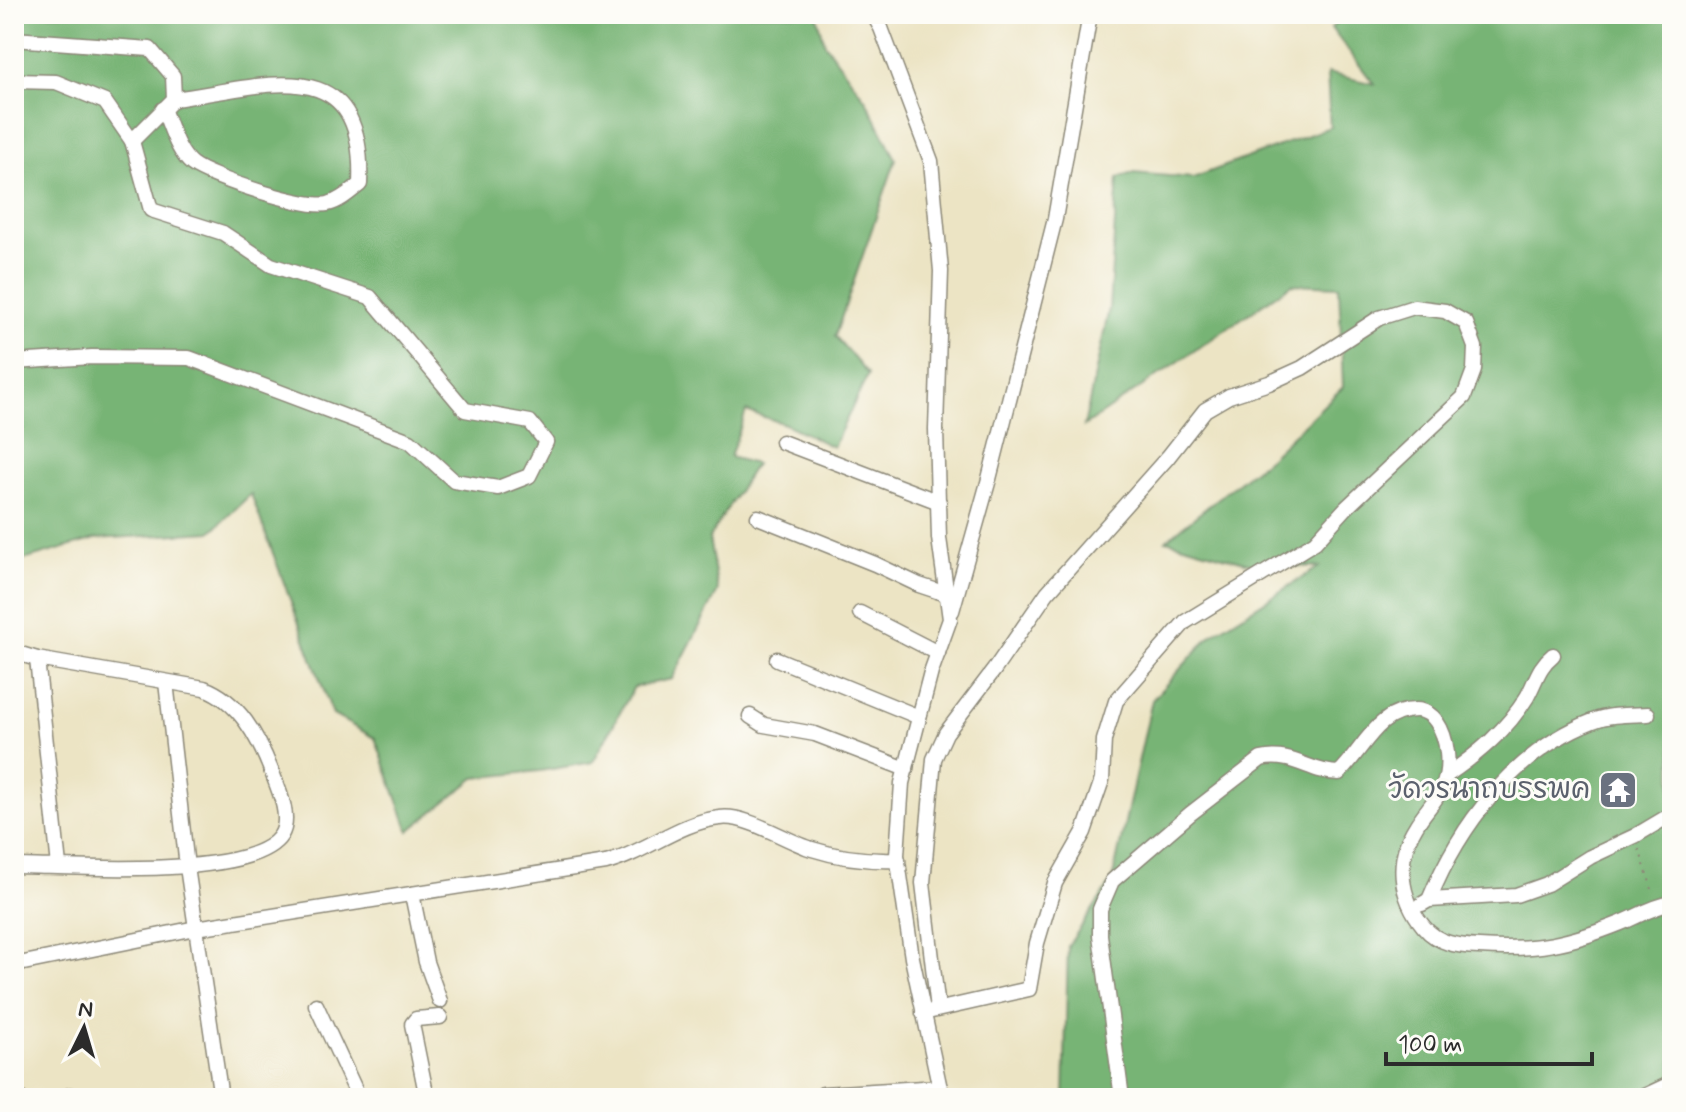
<svg xmlns="http://www.w3.org/2000/svg" width="1686" height="1112" font-family="Mynerve,'Playpen Sans Thai',sans-serif">
	<style>
		.forest { fill: #77b474; stroke: #517050; stroke-width: 2 }
		.lines { fill: none; stroke-linecap: round; stroke-linejoin: round }
		.minor-casing { stroke: #8c8878; stroke-width: 17 }
		.path { stroke: #8c8878; stroke-width: 2; stroke-dasharray: 2 6; stroke-linecap: butt }
		.minor { stroke: #fff; stroke-width: 14 }
		.labels { text-anchor: middle; dominant-baseline: central; stroke-width: 6; stroke-linejoin: round; paint-order: stroke }
		.worship-label { font-size: 28px; fill: #5b616d; stroke: #fdfcf7; text-anchor: end }
	</style>
	<rect width="100%" height="100%" fill="#fdfcf7"/>
	<filter id="ink" filterUnits="userSpaceOnUse"><feTurbulence type="fractalNoise" baseFrequency=".0125" numOctaves="2"/><feDisplacementMap in="SourceGraphic" scale="16" xChannelSelector="R" yChannelSelector="G"/><feConvolveMatrix kernelMatrix="1 2 1 2 8 2 1 2 1" color-interpolation-filters="sRGB"/></filter>
	<filter id="wash" filterUnits="userSpaceOnUse"><feTurbulence type="fractalNoise" baseFrequency=".006" numOctaves="4" result="noise"/><feDisplacementMap in="SourceGraphic" scale="32" xChannelSelector="R" yChannelSelector="G"/><feGaussianBlur stdDeviation="1.8" result="paint"/><feColorMatrix in="noise" values="0 0 0 0 0 0 0 0 0 0 0 0 0 0 0 0 0 1.4 0 .05"/><feComposite in="paint" operator="in"/></filter>
	<g filter="url(#wash)">
		<rect width="100%" height="100%" fill="#ece4c4"/>
		<g class="forest">
			<path d="M14,14h803l8,30 41,56 30,59 -61,177 33,39 -35,72 -48,-23 -39,-13 -16,46 25,7 -46,74 9,53 -46,88 -38,8 -41,75 -53,9 -65,7 -66,53 -34,-93 -42,-23 -82,-221 -40,38 -116,7 -81,24z"/>
			<path d="M1345,14h327v1084h-608l4,-152 44,-65 40,-181 59,-65 108,-68 -64,-2 -89,-25 104,-83 73,-70 -4,-101 -47,-2 -208,142 25,-117 9,-131 15,-5 60,5 137,-51 -3,-54 47,11 -43,-56z"/>
		</g>
	</g>
	<g filter="url(#ink)">
		<g class="lines">
			<g class="minor-casing">
				<g id="minor">
					<path d="M873,14l8,14 50,133 10,110 -5,158 3,109 11,81 -19,53 -29,111 -5,72 15,103 30,140"/>
					<path d="M14,39l136,10 23,27 1,23 -42,42"/>
					<path d="M14,81l42,1 49,20 27,39 19,69 72,23 48,32 99,32 95,113 65,12 16,20 -17,34 -31,12 -44,-7 -44,-40 -221,-83 -97,-1 -78,5"/>
					<path d="M163,109c8,18 14,43 29,55 18,14 115,45 136,40 12,-3 22,-12 32,-20 6,-137 -96,-97 -186,-85"/>
					<path d="M782,442l157,60"/>
					<path d="M758,517l117,47 44,21 27,9"/>
					<path d="M952,611l37,-132 66,-260 35,-205"/>
					<path d="M860,613l78,40"/>
					<path d="M14,652l23,7"/>
					<path d="M777,659l142,58"/>
					<path d="M166,682l21,185 34,231"/>
					<path d="M750,716l14,9 51,9 91,35"/>
					<path d="M1447,775c31,-21 60,-45 80,-78 9,-16 11,-30 26,-42"/>
					<path d="M14,866c53,0 239,15 267,-31 11,-18 -3,-47 -10,-65 -13,-33 -32,-69 -67,-82l-167,-29 22,207"/>
					<path d="M412,894l14,68 14,39"/>
					<path d="M1429,900c30,-74 86,-149 164,-179 17,-7 37,-6 55,-7"/>
					<path d="M1422,904l7,-4 87,-5 31,-11 43,-27 45,-21 37,-22"/>
					<path d="M14,965l182,-37 410,-65c39,-10 73,-41 114,-45 26,-4 66,23 92,31 28,9 57,12 86,11"/>
					<path d="M316,1005l43,93"/>
					<path d="M923,1013l106,-24 8,-46 18,-60 29,-51 18,-52 2,-40 12,-39 69,-79 130,-80 31,-34 118,-111 10,-27 1,-23 -9,-24 -21,-12 -31,-4 -35,11 -77,50 -33,15 -40,13 -24,14 -37,47 -121,136 -53,77 -48,63 -12,26 -11,124 15,126"/>
					<path d="M823,1094l117,-7"/>
					<path d="M14,1097l6,1"/>
					<path d="M70,1098v-3"/>
					<path d="M427,1098l-15,-74 4,-5 24,-2"/>
					<path d="M1122,1098l-22,-163v-26l12,-28 78,-67 71,-55c32,-7 49,14 78,14 25,-24 38,-63 77,-63 8,0 16,5 20,11 12,17 15,46 7,65 -6,14 -19,26 -27,40 -21,33 -17,71 8,101 14,17 34,19 55,20 56,4 90,-3 142,-24 17,-7 33,-17 51,-20"/>
					<path d="M1640,1098l32,-15"/>
				</g>
			</g>
			<g class="path">
				<path d="M1639,849l14,43"/>
				<path d="M1663,921l9,25"/>
			</g>
			<use href="#minor" class="minor"/>
		</g>
	</g>
	<defs>
		<g id="temple-square" transform="scale(2)"><rect x="-9" y="-9" width="18" height="18" rx="4" fill="#6b7280" stroke="#fdfcf7"/><path d="M0-6L5-2H3V0L6.5 2.5H4V6H1.5V3h-3V6H-4V2.5H-6.5L-3 0V-2H-5Z" fill="#fff"/></g>
	</defs>
	<g fill-rule="evenodd">
		<use href="#temple-square" x="1618" y="790"/>
	</g>
	<g class="labels">
		<g class="worship-label">
			<text x="1590" y="790">วัดวรนาถบรรพค</text>
		</g>
	</g>
	<rect width="1686" height="1112" fill="none" stroke="#fdfcf7" stroke-width="48"/>
	<g transform="translate(84 1028) rotate(5)" stroke="#fdfcf7" stroke-width="6" paint-order="stroke">
	<path d="M0-6L14 30L0 20L-14 30Z" fill="#2b2b2b"/>
	<text y="-12" font-size="22" font-weight="bold" text-anchor="middle" fill="#2b2b2b">N</text>
	</g>
	<path d="M1386 1052v12h206v-12" fill="none" stroke="#2b2b2b" stroke-width="4"/>
	<text x="1398" y="1052" font-size="24" fill="#2b2b2b" stroke="#fdfcf7" stroke-width="6" paint-order="stroke">100 m</text>
</svg>
